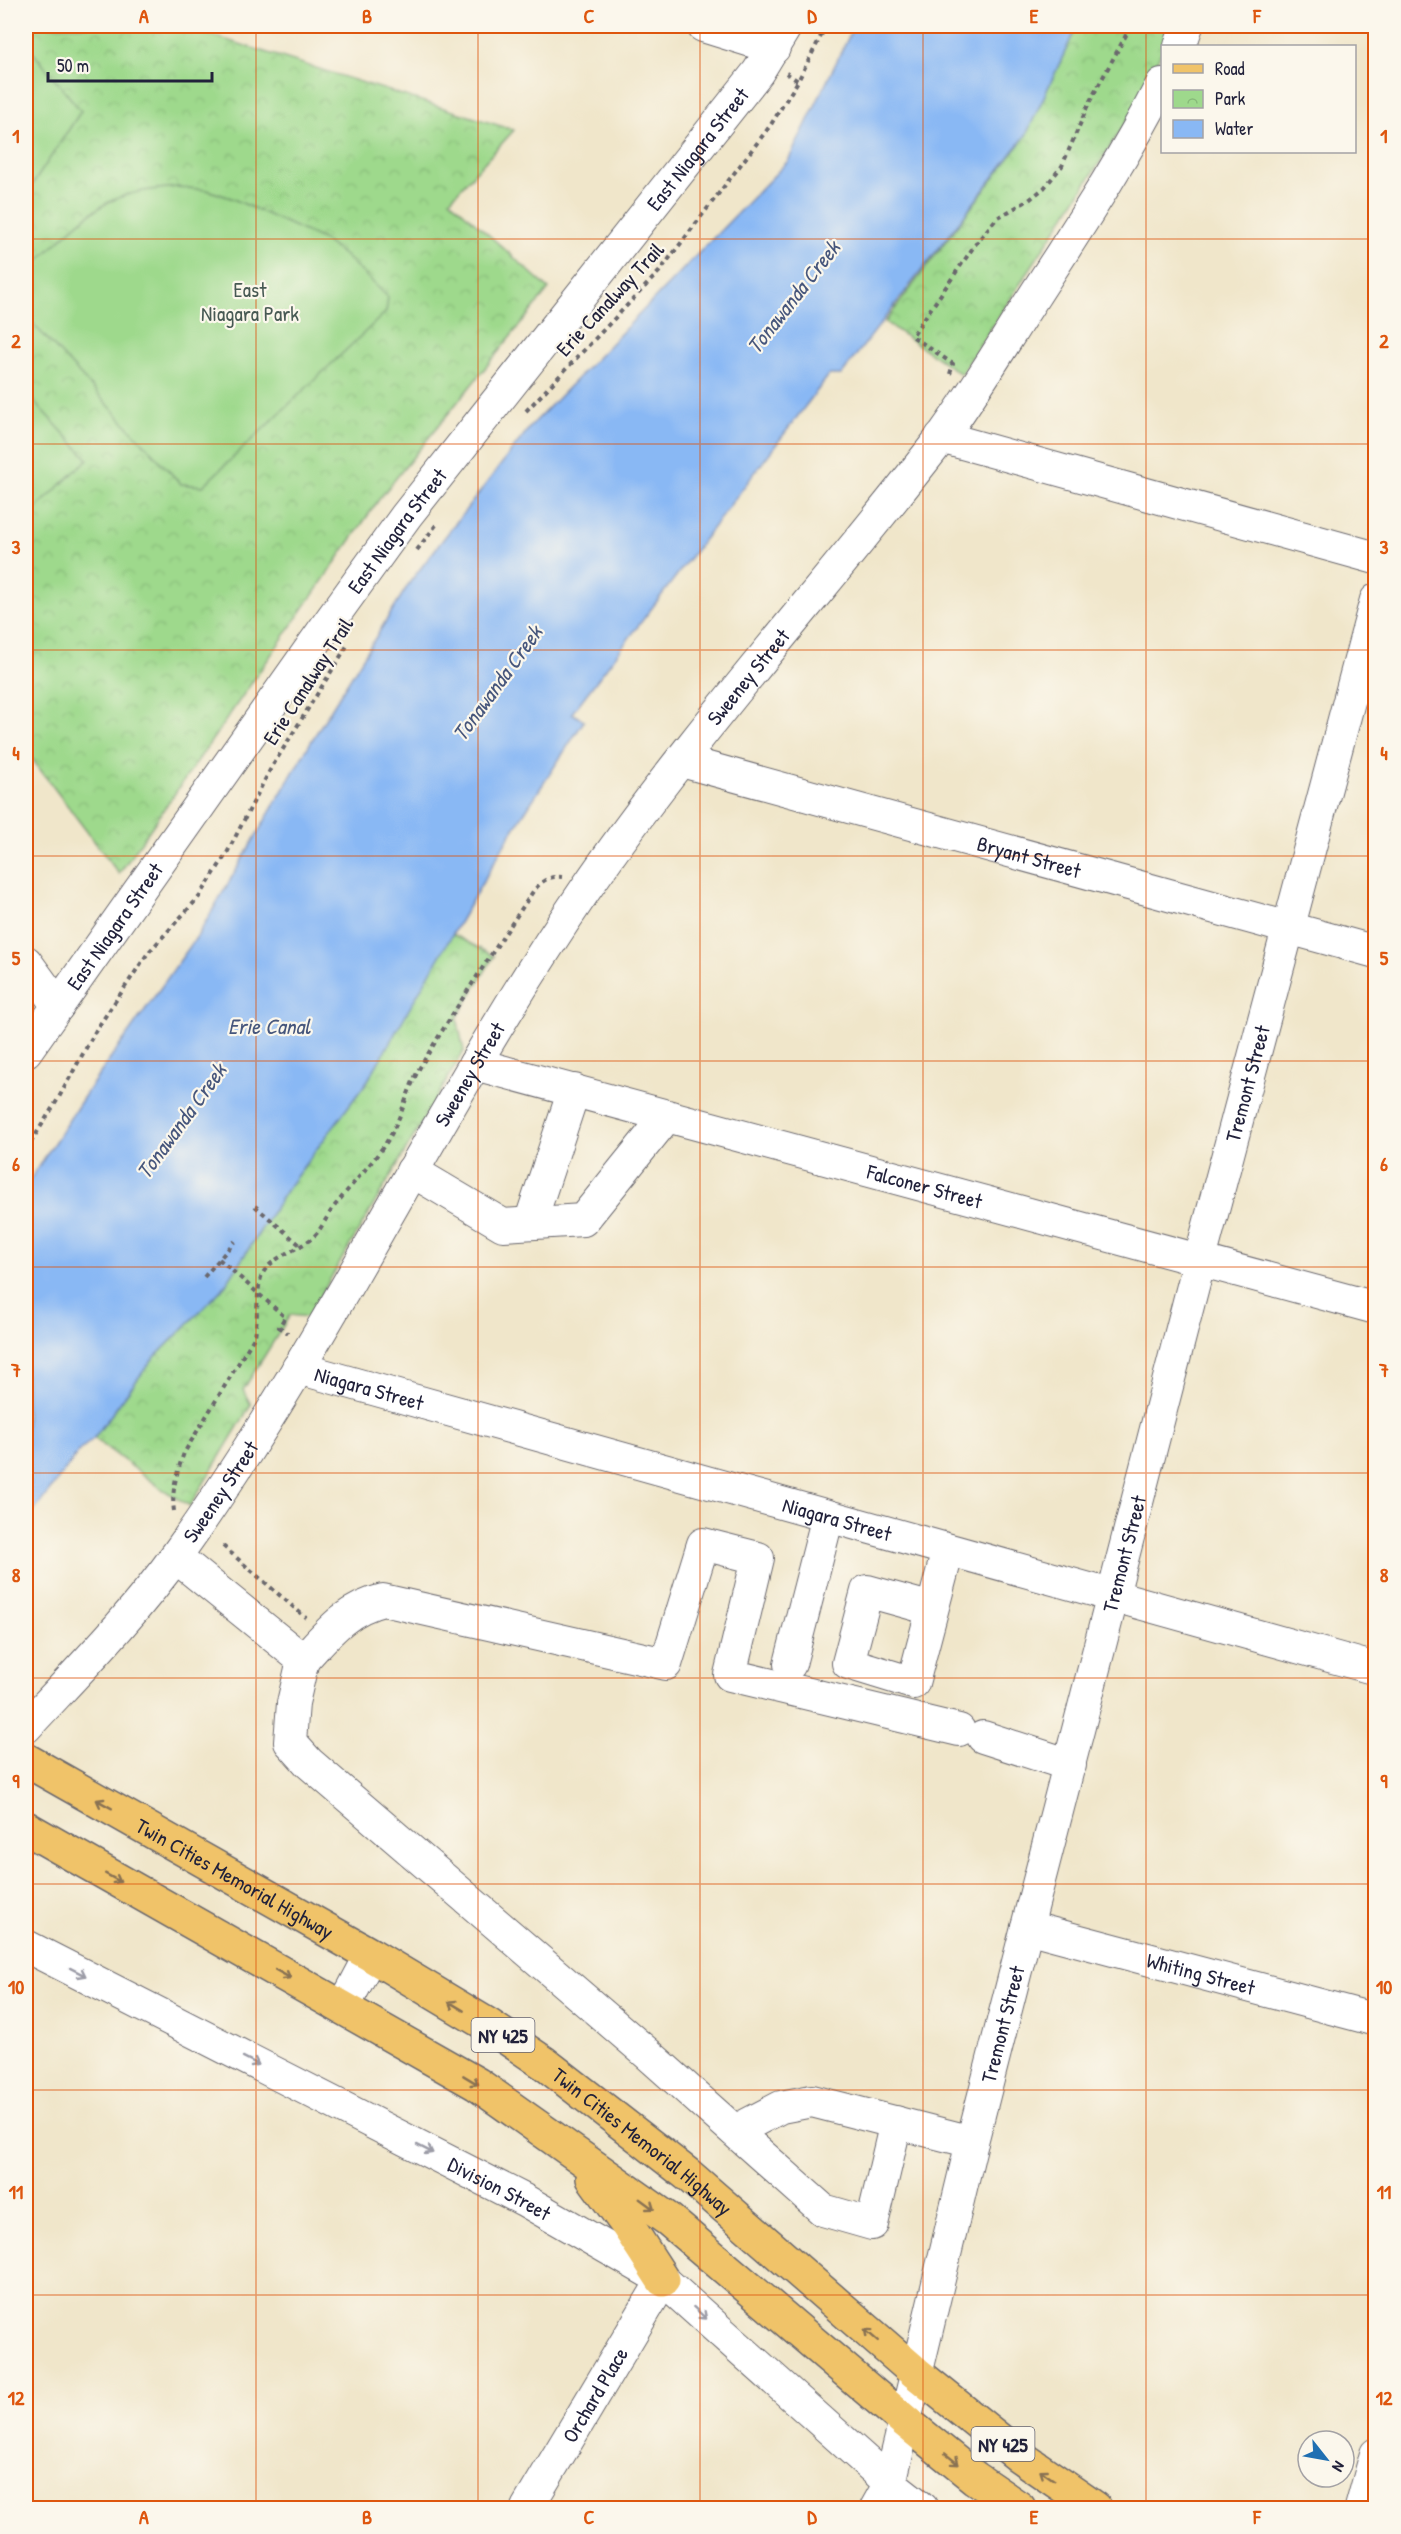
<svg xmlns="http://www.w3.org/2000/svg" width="1401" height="2534" font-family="'Patrick Hand',sans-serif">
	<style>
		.park { fill: url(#park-crowns); stroke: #607e64; stroke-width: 1.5 }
		.garden { fill: #9ed98c; stroke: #607e64; stroke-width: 1.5 }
		.water { fill: #89b8f4; stroke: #566d98; stroke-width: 1.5 }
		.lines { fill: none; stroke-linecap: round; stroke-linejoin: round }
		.minor-casing { stroke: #6a676d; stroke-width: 34 }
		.major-casing { stroke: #6a676d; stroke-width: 36 }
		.path { stroke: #6a676d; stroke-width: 4; stroke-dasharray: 4.5 4.5; stroke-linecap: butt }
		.minor { stroke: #fff; stroke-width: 32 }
		.major { stroke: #f0c369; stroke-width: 33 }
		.oneway { stroke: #897252 }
		.oneway2 { stroke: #9c9ca7 }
		.grid { fill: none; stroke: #de560e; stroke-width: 1.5; stroke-opacity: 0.55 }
		.labels { text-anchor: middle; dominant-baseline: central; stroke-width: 4.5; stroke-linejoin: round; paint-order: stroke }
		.shield { fill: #fbf7ec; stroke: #636270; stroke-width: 1.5 }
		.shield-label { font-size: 20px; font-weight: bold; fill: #22223b }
		.street-label { font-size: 21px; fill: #22223b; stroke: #fbf7ec }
		.park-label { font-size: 21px; fill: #475953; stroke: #fbf7ec }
		.water-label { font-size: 22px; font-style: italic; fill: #46567c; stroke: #fbf7ec }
		.neatline { fill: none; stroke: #de560e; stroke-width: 2 }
		.grid-label { font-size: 20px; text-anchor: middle; font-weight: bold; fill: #de560e }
	</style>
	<defs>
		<pattern id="park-crowns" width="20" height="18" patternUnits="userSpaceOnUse" patternTransform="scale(1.5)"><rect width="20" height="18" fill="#9ed98c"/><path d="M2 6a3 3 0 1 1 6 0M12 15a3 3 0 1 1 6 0" fill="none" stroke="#88ba7a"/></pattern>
	</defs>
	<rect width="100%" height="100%" fill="#fbf7ec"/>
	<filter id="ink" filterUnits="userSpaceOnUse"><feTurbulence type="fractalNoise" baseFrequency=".0167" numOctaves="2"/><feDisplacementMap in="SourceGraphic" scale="12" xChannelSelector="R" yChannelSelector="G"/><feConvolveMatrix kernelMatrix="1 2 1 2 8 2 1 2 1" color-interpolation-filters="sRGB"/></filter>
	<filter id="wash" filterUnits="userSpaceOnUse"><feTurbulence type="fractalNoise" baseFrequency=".008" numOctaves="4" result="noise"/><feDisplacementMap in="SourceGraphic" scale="24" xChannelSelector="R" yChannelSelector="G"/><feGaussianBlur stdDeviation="1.35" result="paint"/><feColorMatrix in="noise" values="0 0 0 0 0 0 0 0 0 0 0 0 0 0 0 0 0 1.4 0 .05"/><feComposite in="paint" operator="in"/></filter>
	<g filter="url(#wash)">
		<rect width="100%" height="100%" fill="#f0e6ca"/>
		<g class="park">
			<path d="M26,26h156l332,104 -64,70 99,89 -169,209 -261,376 -93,-123z"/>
			<path d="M1077,26h94l-9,25 -31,64 -170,259 -76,-52 141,-187z"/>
			<path d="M452,934l42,22 -37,62 7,33 -156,266 -18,-2 -47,75 8,15 -61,101 -28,-17 -68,-51 57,-77 73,-74 63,-98 81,-109z"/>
		</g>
		<g class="garden">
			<path d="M26,44l55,67 -48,73 -7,6z"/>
			<path d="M178,187l29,3 24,8 91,41 23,17 43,41 -2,15 -183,174 -22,-2 -155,-168v-44c26,-23 53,-55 85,-71 21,-10 44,-12 67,-14z"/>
			<path d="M26,393l62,66 -62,59z"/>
		</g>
		<path class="water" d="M854,26h223l-51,109 -185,240h-12l-257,338 12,8 -74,114 -142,245 -81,109 -63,98 -73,74 -57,77 -14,12 -54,72v-336l63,-97 109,-154 114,-195 98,-158 120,-155 258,-266z"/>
	</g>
	<g filter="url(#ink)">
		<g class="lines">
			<g class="minor-casing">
				<g id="minor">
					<path d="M703,26l71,22"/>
					<path d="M1180,46l7,-20"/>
					<path d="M941,437l435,121"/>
					<path id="s1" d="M682,761l694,191"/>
					<path d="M26,962l32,44"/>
					<path id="s2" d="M26,1051l304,-430 76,-105 352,-444 28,-46"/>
					<path id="s3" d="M475,1064l901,244"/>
					<path d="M412,1171l91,54 80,-5 84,-104"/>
					<path d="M530,1223l44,-133"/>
					<path id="s4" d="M298,1368l1078,301"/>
					<path d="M176,1557l127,103 -10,43 -3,39 19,21 339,291 175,156 49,14 24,-102"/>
					<path d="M932,1609l-65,-18 -19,72 65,20 35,-133"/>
					<path d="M303,1660c25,-27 43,-51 80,-60l283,64 37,-120 55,14 -28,117 229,55"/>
					<path d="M790,1664l38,-148"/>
					<path id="s5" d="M26,1727c52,-56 107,-111 152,-174 151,-210 259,-447 405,-660 108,-158 238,-300 355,-451 32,-43 60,-90 89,-135 47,-73 96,-146 135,-223"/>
					<path d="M983,1737l87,28"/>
					<path id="s6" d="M1027,1927l349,93"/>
					<path id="s7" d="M26,1946l498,254 139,80 227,203 32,25"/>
					<path d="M343,2008l28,-53"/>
					<path d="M735,2131l46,-24 31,-6 160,41"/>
					<path id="s8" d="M527,2508l136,-228"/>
					<path id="s9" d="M876,2508l14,-25 82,-341 55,-215 173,-668 176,-659"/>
					<path d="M1361,2508l15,-54"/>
				</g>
			</g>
			<g class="major-casing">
				<g id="major">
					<path id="s10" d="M26,1760l345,195 117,70 56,38 143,111 229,199 102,82 77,53"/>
					<path d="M26,1828l451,256 192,136 237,202 69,56 44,30"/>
					<path d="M593,2178l35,48 35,54"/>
				</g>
			</g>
			<g class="path">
				<path d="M786,73l12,8"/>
				<path d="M950,374l3,-10 -41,-28 65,-94 20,-24 32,-18 15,-12 18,-22 28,-65 41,-75"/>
				<path d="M526,411l133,-139 111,-146 28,-45 28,-55"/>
				<path d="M417,550l19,-25"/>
				<path d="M26,1150l32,-51 38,-69 52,-77 52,-57 27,-43 43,-83 77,-124"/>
				<path d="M255,1206l45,39"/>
				<path d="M219,1259l66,58 -6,10 9,6"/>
				<path d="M204,1277l31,-36"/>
				<path d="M174,1511c-3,-20 3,-39 10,-58l71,-117c3,-17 1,-51 8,-63 11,-19 40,-23 54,-40 7,-9 12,-21 20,-30 15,-19 32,-36 46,-56 18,-24 22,-52 36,-78 36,-61 76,-120 115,-179 9,-10 15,-14 28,-13"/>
				<path d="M223,1546l83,72"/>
			</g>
			<use href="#minor" class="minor"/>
			<use href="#major" class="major"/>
		</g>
		<defs><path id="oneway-shaft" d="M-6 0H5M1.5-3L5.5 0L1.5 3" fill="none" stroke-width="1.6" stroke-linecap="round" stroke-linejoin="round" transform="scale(1.5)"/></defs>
		<g class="oneway">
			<use href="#oneway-shaft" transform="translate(104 1804) rotate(-151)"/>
			<use href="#oneway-shaft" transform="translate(113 1878) rotate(29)"/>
			<use href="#oneway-shaft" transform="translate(283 1974) rotate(29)"/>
			<use href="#oneway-shaft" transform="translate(456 2006) rotate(-149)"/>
			<use href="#oneway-shaft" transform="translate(471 2080) rotate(31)"/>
			<use href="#oneway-shaft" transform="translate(647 2204) rotate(36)"/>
			<use href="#oneway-shaft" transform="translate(871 2335) rotate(-139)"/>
			<use href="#oneway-shaft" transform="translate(952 2459) rotate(39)"/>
			<use href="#oneway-shaft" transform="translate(1047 2475) rotate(-145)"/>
		</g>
		<g class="oneway2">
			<use href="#oneway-shaft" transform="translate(78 1972) rotate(27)"/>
			<use href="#oneway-shaft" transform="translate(251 2061) rotate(27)"/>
			<use href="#oneway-shaft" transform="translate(425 2149) rotate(27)"/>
			<use href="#oneway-shaft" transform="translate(700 2313) rotate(42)"/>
		</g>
	</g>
	<path class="grid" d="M256,26v2482M478,26v2482M700,26v2482M923,26v2482M1146,26v2482M26,239h1350M26,444h1350M26,650h1350M26,856h1350M26,1061h1350M26,1267h1350M26,1473h1350M26,1678h1350M26,1884h1350M26,2090h1350M26,2295h1350"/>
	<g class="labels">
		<g class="shield">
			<rect x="471.5" y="2018" width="63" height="34" rx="4.5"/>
			<rect x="971.5" y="2427" width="63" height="34" rx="4.5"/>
		</g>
		<g class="shield-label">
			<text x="503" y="2035">NY 425</text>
			<text x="1003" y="2444">NY 425</text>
		</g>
		<g class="street-label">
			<text stroke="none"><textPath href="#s2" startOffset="1125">East Niagara Street</textPath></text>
			<text transform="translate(610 299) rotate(-47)">Erie Canalway Trail</text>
			<text stroke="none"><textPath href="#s2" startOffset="639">East Niagara Street</textPath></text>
			<text stroke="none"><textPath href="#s5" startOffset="1278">Sweeney Street</textPath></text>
			<text transform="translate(308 681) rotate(-57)">Erie Canalway Trail</text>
			<text stroke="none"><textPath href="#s1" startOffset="360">Bryant Street</textPath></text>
			<text stroke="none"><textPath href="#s2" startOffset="153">East Niagara Street</textPath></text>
			<text stroke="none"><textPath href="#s5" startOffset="792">Sweeney Street</textPath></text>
			<text stroke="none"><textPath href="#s9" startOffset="1473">Tremont Street</textPath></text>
			<text stroke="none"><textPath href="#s3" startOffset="466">Falconer Street</textPath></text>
			<text stroke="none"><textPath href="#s4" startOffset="74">Niagara Street</textPath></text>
			<text stroke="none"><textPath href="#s5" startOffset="306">Sweeney Street</textPath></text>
			<text stroke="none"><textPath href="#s4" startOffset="560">Niagara Street</textPath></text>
			<text stroke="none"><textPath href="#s9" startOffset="987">Tremont Street</textPath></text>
			<text stroke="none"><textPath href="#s10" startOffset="240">Twin Cities Memorial Highway</textPath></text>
			<text stroke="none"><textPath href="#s6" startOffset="180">Whiting Street</textPath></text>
			<text stroke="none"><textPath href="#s9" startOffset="501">Tremont Street</textPath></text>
			<text stroke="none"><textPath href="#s10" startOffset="726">Twin Cities Memorial Highway</textPath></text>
			<text stroke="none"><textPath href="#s7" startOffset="532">Division Street</textPath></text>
			<text stroke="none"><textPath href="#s8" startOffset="132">Orchard Place</textPath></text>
		</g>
		<g class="park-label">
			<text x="250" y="289">East<tspan x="250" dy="24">Niagara Park</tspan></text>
		</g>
		<g class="water-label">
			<text transform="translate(793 297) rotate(-52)">Tonawanda Creek</text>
			<text transform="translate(497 683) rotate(-54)">Tonawanda Creek</text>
			<text x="269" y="1026">Erie Canal</text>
			<text transform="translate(181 1121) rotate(-54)">Tonawanda Creek</text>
		</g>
	</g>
	<rect width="1401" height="2534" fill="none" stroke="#fbf7ec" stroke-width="66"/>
	<rect x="1161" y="45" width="195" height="108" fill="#fbf7ec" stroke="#a4a2a5" stroke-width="1.5"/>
	<rect x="1173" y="64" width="30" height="9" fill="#f0c369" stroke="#a4a2a5" stroke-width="1.5"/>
	<text x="1215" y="75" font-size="18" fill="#22223b">Road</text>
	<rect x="1173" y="90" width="30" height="18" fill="url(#park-crowns)" stroke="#a4a2a5" stroke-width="1.5"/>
	<text x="1215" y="105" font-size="18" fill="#22223b">Park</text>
	<rect x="1173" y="120" width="30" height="18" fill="#89b8f4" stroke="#a4a2a5" stroke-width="1.5"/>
	<text x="1215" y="135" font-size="18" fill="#22223b">Water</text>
	<g transform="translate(1326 2459) rotate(121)"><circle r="28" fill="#fbf7ec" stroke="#a4a2a5" stroke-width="1.5"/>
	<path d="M0-4.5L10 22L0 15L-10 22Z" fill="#1f6fb2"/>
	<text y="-9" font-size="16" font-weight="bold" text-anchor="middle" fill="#22223b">N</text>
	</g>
	<path d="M48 72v9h164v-9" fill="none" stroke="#22223b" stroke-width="3"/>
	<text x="57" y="72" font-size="18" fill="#22223b" stroke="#fbf7ec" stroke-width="4.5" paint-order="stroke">50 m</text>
	<rect x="33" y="33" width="1335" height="2468" class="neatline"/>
	<g class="grid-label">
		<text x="144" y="23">A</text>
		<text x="367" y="23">B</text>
		<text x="589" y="23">C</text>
		<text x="812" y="23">D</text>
		<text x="1034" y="23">E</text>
		<text x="1257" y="23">F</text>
		<text x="16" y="143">1</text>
		<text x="1384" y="143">1</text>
		<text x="16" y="348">2</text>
		<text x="1384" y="348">2</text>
		<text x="16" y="554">3</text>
		<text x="1384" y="554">3</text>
		<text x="16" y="760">4</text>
		<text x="1384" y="760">4</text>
		<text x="16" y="965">5</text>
		<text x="1384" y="965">5</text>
		<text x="16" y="1171">6</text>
		<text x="1384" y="1171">6</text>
		<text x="16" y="1377">7</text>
		<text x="1384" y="1377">7</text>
		<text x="16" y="1582">8</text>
		<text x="1384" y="1582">8</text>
		<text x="16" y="1788">9</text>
		<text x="1384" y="1788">9</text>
		<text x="16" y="1994">10</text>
		<text x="1384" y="1994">10</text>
		<text x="16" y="2199">11</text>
		<text x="1384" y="2199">11</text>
		<text x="16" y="2405">12</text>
		<text x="1384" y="2405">12</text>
		<text x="144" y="2524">A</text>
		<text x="367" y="2524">B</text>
		<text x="589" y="2524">C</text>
		<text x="812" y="2524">D</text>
		<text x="1034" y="2524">E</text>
		<text x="1257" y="2524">F</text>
	</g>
</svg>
